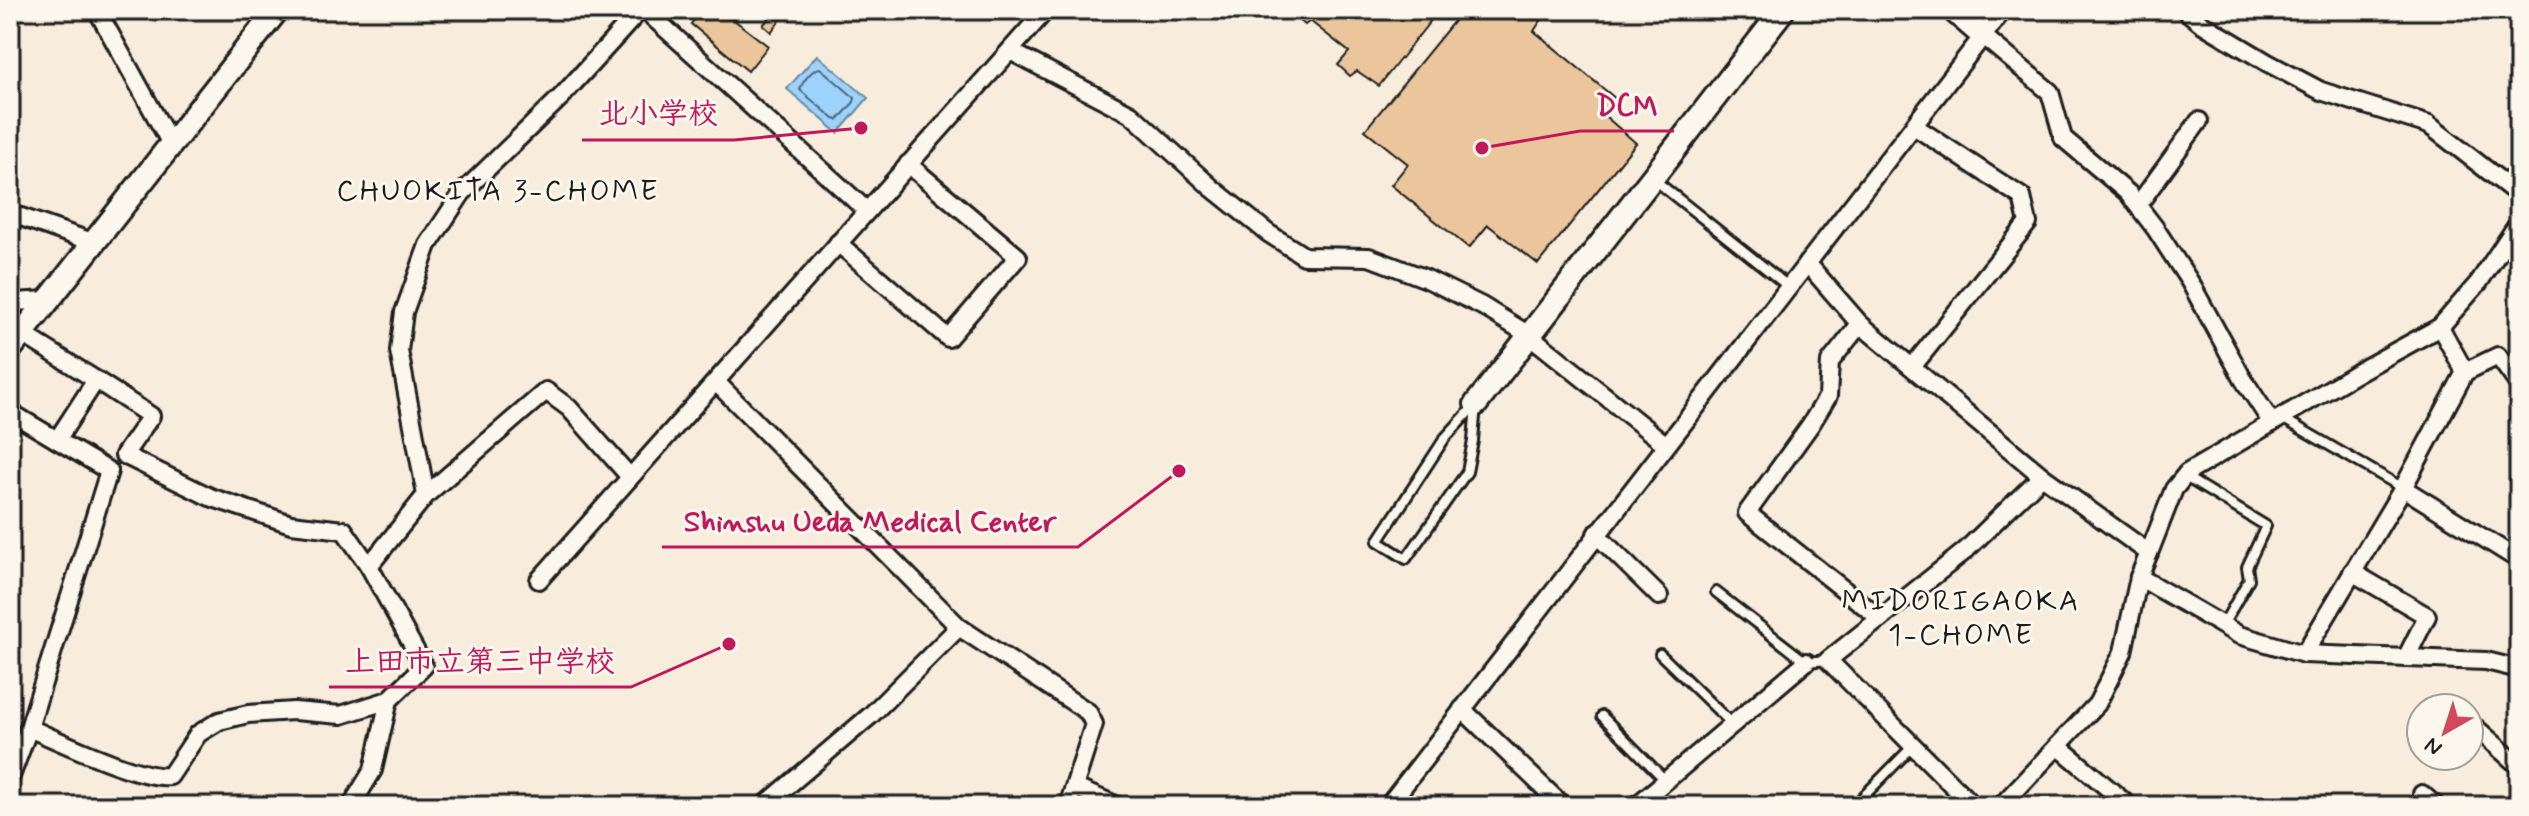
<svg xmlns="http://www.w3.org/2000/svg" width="2529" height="816" font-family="Mynerve,'Klee One',sans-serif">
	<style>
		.water { fill: #9cd2fb; stroke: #6989a2; stroke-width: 2 }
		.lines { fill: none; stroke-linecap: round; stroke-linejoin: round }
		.shore { stroke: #4f6575; stroke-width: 2 }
		.building { fill: #ebc69c; stroke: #1c1c1c; stroke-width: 2 }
		.lane-casing { stroke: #1c1c1c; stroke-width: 14 }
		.street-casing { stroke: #1c1c1c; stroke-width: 22 }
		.secondary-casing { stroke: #1c1c1c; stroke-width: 28 }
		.lane { stroke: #fbf7ec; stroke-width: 8 }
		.street { stroke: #fbf7ec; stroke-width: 16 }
		.secondary { stroke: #fbf7ec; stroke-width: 22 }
		.labels { text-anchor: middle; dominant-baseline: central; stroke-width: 6; stroke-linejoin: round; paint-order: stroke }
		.neighbourhood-label { font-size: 30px; letter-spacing: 2px; fill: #1c1c1c; stroke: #fbf7ec }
		.leader { fill: none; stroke: #c2185b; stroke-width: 3 }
		.callout-dot { fill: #c2185b; stroke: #fbf7ec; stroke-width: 3 }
		.callout-label { font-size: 30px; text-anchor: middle; font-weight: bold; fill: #c2185b; stroke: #fbf7ec; stroke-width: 6; stroke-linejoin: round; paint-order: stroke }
	</style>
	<rect width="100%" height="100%" fill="#f8eddc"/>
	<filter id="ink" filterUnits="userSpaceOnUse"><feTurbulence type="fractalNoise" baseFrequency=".0125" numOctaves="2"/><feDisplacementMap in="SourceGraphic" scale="16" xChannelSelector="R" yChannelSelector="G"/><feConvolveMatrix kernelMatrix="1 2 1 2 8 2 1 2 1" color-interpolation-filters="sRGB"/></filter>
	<g filter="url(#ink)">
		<path class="water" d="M817,55l51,43 -30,35 -51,-44z"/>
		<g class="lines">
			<path class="shore" d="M820,68l35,30 -1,4 -16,18 -4,-1 -34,-29c2,-8 12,-21 20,-22z"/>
		</g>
		<g class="building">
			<path d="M693,10h28l47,36 -20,25 -57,-47 3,-4 -6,-5z"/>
			<path d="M776,10h12l-17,22 -8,-7z"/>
			<path d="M1286,10h153l-60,76 -22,-15 -7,5 -12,-11 11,-13 -39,-31 -5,4z"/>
			<path d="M1463,10h85l-14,21 83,69 -12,16 31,27 -98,121 -50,-39 -19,23 -78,-63 17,-21 -43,-34z"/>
		</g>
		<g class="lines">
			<g class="lane-casing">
				<g id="lane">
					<path d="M1652,178l137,109"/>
					<path d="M1476,404l-3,37 -6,31 -61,87 -28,-18 67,-103z"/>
					<path d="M2282,418l121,70"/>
					<path d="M2184,476l82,50 -19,41 2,12 -26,46"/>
					<path d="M1716,592l90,70 22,-2"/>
					<path d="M1660,654l72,70"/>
					<path d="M1602,716l64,65"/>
					<path d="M1854,806l59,-60"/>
				</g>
			</g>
			<g class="street-casing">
				<g id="street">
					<path d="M97,10l74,134"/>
					<path d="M645,10l222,201"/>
					<path d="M2185,10l16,13 67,40 53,28 108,34 90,70"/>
					<path d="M1982,35l68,57 13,46 65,55 27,35 35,54 53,97 29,44"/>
					<path d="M1010,51l121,63 81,74 56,45 36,23 65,1 58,22 55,27 47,29 136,109"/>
					<path d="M2138,205l61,-84"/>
					<path d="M10,216l11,1 71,25"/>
					<path d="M838,243l110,95 70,-81 -110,-93"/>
					<path d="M1807,263l53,61 182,152 107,77"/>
					<path d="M10,308l5,-6 32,-2"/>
					<path d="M1860,324l-30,38 -2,34 -17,28 -64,89 134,106"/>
					<path d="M2440,327l25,45"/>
					<path d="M1912,367l116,-144 -6,-26 -108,-71"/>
					<path d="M96,380l55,36 -27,39 86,42 81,27 53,6 25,36"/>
					<path d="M716,382l243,245 129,85 6,12 -26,82"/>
					<path d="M10,412l47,28"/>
					<path d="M2403,488l116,72"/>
					<path d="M426,495l-27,-144 5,-39 24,-67 34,-52 100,-97 78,-86"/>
					<path d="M1596,534l63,62"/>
					<path d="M2352,572l75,44 -21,42"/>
					<path d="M2139,577l100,58 65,19 182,7 33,8"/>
					<path d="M539,580l507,-570"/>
					<path d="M2304,654l99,-166 62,-116 33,-16 21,29"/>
					<path d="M1462,709l101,97"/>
					<path d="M29,728c31,13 111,52 141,48l28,-42 21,-13 29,-7 46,-3 47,4 48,-15 35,-34 -55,-100 57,-71 120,-104 23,17 61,69"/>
					<path d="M2476,728l43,38"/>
					<path d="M2058,746l71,60"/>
					<path d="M10,779l19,-51 80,-257 -52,-31 39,-60 -75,-47"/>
					<path d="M1076,788l42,18"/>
					<path d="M2422,794l14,12"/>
					<path d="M351,806l22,-36 16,-70"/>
					<path d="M764,806l107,-91 88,-88"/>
					<path d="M1388,806l615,-796"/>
					<path d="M1636,806l170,-144"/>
					<path d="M1973,806l-145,-146 137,-109 77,-75"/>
					<path d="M2001,806l96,-102 26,-52 16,-75 10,-24 25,-64 13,-16 173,-102 80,-44 39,-45 40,-60"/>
				</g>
			</g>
			<g class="secondary-casing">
				<g id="secondary">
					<path d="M1953,10l29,25"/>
					<path d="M10,349l267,-339"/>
					<path d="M1476,404l307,-394"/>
				</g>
			</g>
			<use href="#lane" class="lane"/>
			<use href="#street" class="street"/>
			<use href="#secondary" class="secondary"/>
		</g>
	</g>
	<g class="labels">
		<g class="neighbourhood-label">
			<text x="498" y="191">CHUOKITA 3-CHOME</text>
			<text x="1961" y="601">MIDORIGAOKA<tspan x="1961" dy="34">1-CHOME</tspan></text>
		</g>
	</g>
	<path class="leader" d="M1482 148L1580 131H1674M861 128L734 140H582M1179 471L1078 547H662M729 644L631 687H329"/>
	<g class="callout-dot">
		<circle cx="1482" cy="148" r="8"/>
		<circle cx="861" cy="128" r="8"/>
		<circle cx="1179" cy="471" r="8"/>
		<circle cx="729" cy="644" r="8"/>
	</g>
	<g class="callout-label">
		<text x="1627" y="115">DCM</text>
		<text x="658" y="123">北小学校</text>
		<text x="870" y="531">Shinshu Ueda Medical Center</text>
		<text x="480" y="671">上田市立第三中学校</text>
	</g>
	<rect width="2529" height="816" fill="none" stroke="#fbf7ec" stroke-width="40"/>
	<rect x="20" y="20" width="2489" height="776" fill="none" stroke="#1c1c1c" stroke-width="3" filter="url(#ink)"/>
	<g transform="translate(2445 732) rotate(219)"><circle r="38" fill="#fbf7ec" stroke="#a29f99" stroke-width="2"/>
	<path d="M0-6L14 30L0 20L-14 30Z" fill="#d1495b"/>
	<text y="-12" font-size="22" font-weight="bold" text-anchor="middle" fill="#1c1c1c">N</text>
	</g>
</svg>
